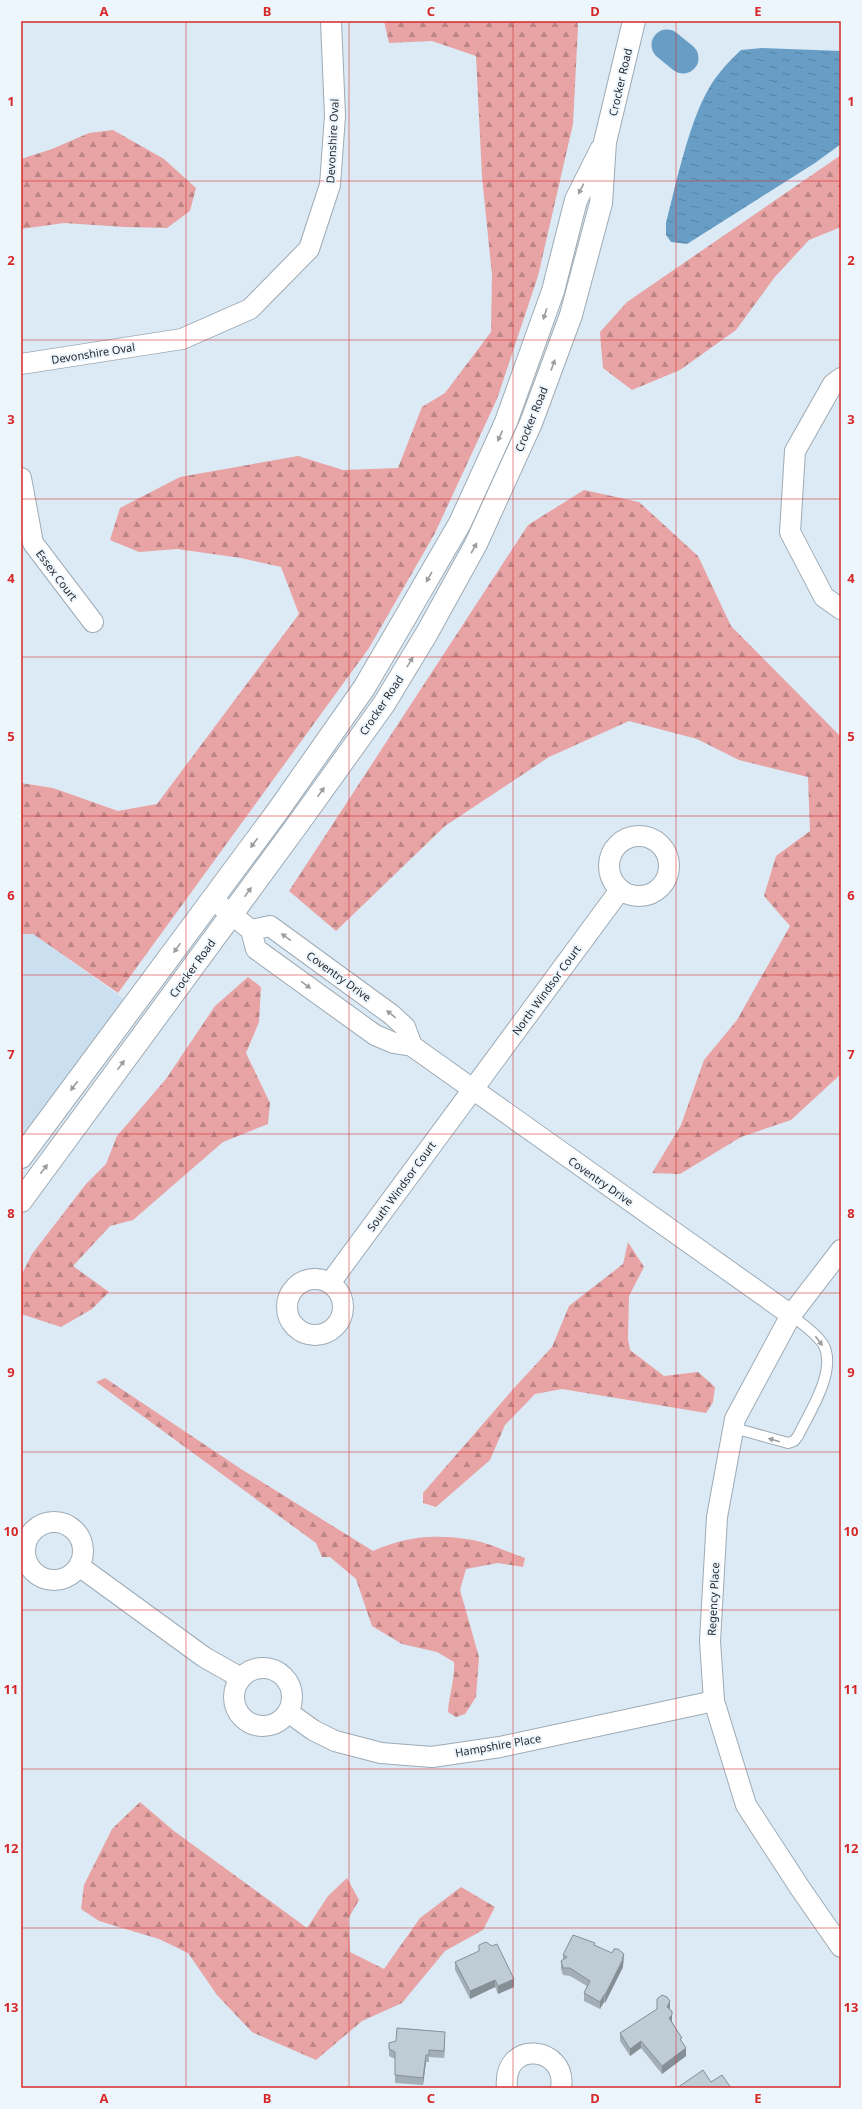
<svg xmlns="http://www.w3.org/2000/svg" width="862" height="2109" font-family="'Noto Sans',sans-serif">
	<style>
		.built { fill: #cadfef }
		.forest { fill: url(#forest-firs) }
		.water { fill: url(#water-ripples) }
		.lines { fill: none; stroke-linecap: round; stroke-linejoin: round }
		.river { stroke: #689ec6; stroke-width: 31 }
		.lane-casing { stroke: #9eabb5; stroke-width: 12 }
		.street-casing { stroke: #9eabb5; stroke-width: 22 }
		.primary-casing { stroke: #9eabb5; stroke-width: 24 }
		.lane { stroke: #fff; stroke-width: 10 }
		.street { stroke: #fff; stroke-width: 20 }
		.primary { stroke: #fff; stroke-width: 22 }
		.wall { fill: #a3afb8 }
		.shaded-wall { fill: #858f96 }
		.building { fill: #beccd6; stroke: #858f96 }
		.oneway { fill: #9a9c9e }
		.grid { fill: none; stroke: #d62828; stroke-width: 1; stroke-opacity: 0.55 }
		.labels { text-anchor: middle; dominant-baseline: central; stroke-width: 4; stroke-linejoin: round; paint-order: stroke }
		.street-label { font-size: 11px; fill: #1f2428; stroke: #eef6fd }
		.neatline { fill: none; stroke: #d62828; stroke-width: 1.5 }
		.grid-label { font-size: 13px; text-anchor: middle; font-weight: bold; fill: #d62828 }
	</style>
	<defs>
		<pattern id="forest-firs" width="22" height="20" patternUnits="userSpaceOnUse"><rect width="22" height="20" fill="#e8a3a4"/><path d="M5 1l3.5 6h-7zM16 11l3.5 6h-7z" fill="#bb8586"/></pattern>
		<pattern id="water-ripples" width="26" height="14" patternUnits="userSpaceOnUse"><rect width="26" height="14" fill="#689ec6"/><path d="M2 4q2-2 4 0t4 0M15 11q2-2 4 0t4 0" fill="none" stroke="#5581a1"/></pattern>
	</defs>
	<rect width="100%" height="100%" fill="#dceaf5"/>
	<path class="built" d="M21,934h12l91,65 -103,142z"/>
	<g class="forest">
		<path d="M384,21h193l1,6 -5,97 -35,152 -41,123 -62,134 -66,115 -251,345 -85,-59h-12v-151l32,5 65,23 39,-7 142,-190 -18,-47 -40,-9 -64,-9 -38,3 -29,-12 10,-32 60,-31 118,-21 45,14 55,-2 24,-61 23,-14 46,-61 1,-57 -10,-98 -6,-121 -44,-15 -43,2z"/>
		<path d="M113,130l51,29 32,29 -6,23 -23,17 -42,-1 -61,-4 -43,6v-70l31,-10 37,-16z"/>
		<path d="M841,155v72l-32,13 -35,38 -38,52 -56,40 -48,20 -29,-22 -3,-36 27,-30z"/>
		<path d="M584,490l55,12 59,54 33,70 110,111v337l-50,46 -50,17 -61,37 -28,-1 29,-48 23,-65 33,-40 53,-94 -26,-30 12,-40 34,-25 -2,-54 -69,-17 -42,-21 -68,-18 -80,36 -104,69 -109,105 -47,-40 239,-366z"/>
		<path d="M248,977l13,10 -2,35 -13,31 24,50 -2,21 -45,18 -90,78 -23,6 -37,40 36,26 -17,17 -31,18 -40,-13v-38l11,-22 54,-70 20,-20 11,-28 49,-57 49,-73z"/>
		<path d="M628,1242l16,25 -15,29 -1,43 2,11 34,26 34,-4 17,15 -2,15 -7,11 -144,-24 -27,5 -30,31 -15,35 -54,47 -13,-4v-10l92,-106 37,-40 17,-41 54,-42z"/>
		<path d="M105,1378l136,91 132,82c31,-14 59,-17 93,-12 20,2 41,13 59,19l-2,9 -25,-4 -32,6 -6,21 19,67 -3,40 -11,17 -9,3 -8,-5c1,-17 7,-33 6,-50l-17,-10 -35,-8 -30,-18 -16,-47 -26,-22h-8l-6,-14 -220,-161z"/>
		<path d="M140,1802l34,29 133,97 21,-32 19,-18 12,22 -11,19 2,33 34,17 36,-51 41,-31 34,20 -12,23 -38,21 -43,52 -40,18 -46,39 -64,-28 -35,-37 -29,-42 -29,-14 -60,-18 -18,-12 3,-24 28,-56z"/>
	</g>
	<path class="water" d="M762,48l79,3v93l-26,19 -128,81 -16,-2 -5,-7v-12c11,-42 24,-108 48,-143 8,-11 17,-21 27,-30z"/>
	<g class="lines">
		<path class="river" d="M667,45l16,13"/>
		<g class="lane-casing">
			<path id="lane" d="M734,1428l54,15 6,-2 4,-5c11,-23 40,-66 25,-92 -8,-12 -21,-20 -32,-29"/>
		</g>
		<g class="street-casing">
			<g id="street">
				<path d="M21,364l161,-25 68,-30 59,-60 21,-64 5,-69 -4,-95"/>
				<path d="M841,378l-8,6 -38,67 -5,81 34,65 17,12"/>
				<path d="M21,478l12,65 60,79"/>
				<circle cx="639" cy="866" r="30"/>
				<path d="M212,899l39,31 5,19 119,86 19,8 18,3 379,269"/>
				<path d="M251,930l19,-4 122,89 13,12 7,19"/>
				<path d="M841,1250l-50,65 -56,104 -18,98 -7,124 4,60 32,104 54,83 41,59"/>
				<circle cx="315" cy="1307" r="28"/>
				<path d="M330,1283l290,-393"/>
				<circle cx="54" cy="1551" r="29"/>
				<path d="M79,1566l125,91 37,21"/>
				<circle cx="263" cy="1697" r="29"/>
				<path d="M288,1712l25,18 22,11 46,12 51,4 68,-10 214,-46"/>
				<path d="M507,2088c-5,-50 61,-42 54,0"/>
			</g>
		</g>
		<g class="primary-casing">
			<g id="primary">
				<path d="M21,1157l256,-345 87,-124 45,-77 51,-88 46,-101 47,-131 23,-91 25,-50"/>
				<path d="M21,1201l277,-377 86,-120 43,-71 49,-89 55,-121 40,-108 30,-112 4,-61 29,-121"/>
			</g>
		</g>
		<use href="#lane" class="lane"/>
		<use href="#street" class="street"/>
		<use href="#primary" class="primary"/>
	</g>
	<g class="wall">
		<path d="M595,1945l29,16 -1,2v4l-18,36 -1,-1 -4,7 -16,-8v-8l3,-7 -17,-10 -7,-1 -2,-6v-8l2,-1v-5z"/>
		<path d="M455,1962l59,25 -16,7 -3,-7 -25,12 -15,-29z"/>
		<path d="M657,1999l13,9v1l2,13 10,20 4,14 -24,18 -21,-26 -11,8 -10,-15v-8l37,-23z"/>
		<path d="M445,2039l-1,19 -15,-1v5h-3l-3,23 -28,-2v-24l-6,-3v-13z"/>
	</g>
	<g class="shaded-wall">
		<path d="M624,1954l-1,13 -18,36v-8z"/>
		<path d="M514,1979v8l-16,7v-8z"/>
		<path d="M495,1980v7l-25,12v-8z"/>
		<path d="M604,1995v7l-4,7v-7z"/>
		<path d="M670,2001v7l-3,6v-7z"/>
		<path d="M672,2015v7l-3,4v-8z"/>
		<path d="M445,2032v7l-1,19v-7z"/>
		<path d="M641,2041v7l-11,8v-7z"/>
		<path d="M686,2048v8l-24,18v-8z"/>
		<path d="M426,2055v7l-3,23v-7z"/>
	</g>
	<g class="building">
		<path d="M573,1935l22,8 -1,2 18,8 2,-4h4l6,5 -2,5h1l-18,36h-1l-4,7 -16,-9 6,-12 -20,-13h-7l-2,-7 6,-4 -4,-2z"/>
		<path d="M486,1942l6,4 5,-2 17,35 -16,7 -3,-6 -25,11 -15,-29 24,-11v-6z"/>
		<path d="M662,1995l5,2 3,4 -3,6 5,4v4l-3,3 13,20 -2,1 6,9 -24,18 -21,-25 -11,8 -10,-16 37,-24v-10z"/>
		<path d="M397,2028l48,4 -1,19 -15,-1v5h-3l-3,23 -28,-3v-23l-6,-3v-6l7,-2z"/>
		<path d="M703,2070l8,12 11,-7 9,13h-54z"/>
	</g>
	<defs><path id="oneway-solid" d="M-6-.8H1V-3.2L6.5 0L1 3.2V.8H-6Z"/></defs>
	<g class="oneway">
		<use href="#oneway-solid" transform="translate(581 189) rotate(117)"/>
		<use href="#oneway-solid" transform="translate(545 314) rotate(108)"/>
		<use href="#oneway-solid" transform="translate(553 365) rotate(-70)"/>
		<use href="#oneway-solid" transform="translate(500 436) rotate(115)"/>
		<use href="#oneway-solid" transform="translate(474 548) rotate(-61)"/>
		<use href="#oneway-solid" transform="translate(429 577) rotate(120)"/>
		<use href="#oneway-solid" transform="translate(410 662) rotate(-59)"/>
		<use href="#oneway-solid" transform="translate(321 792) rotate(-55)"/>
		<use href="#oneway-solid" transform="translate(254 843) rotate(127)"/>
		<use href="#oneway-solid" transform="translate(248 892) rotate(-54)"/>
		<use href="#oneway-solid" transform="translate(286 937) rotate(-144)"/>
		<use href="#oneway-solid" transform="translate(177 948) rotate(126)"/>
		<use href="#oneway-solid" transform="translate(306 985) rotate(36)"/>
		<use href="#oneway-solid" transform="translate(391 1014) rotate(-141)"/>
		<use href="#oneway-solid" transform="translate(121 1065) rotate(-54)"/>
		<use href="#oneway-solid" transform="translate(74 1086) rotate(127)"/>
		<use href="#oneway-solid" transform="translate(44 1169) rotate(-53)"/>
		<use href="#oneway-solid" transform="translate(819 1341) rotate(53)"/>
		<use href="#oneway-solid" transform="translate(774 1440) rotate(-164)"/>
	</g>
	<path class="grid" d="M186,21v2067M349,21v2067M513,21v2067M676,21v2067M21,181h820M21,340h820M21,499h820M21,657h820M21,816h820M21,975h820M21,1134h820M21,1293h820M21,1452h820M21,1610h820M21,1769h820M21,1928h820"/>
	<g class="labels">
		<g class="street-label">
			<text transform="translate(620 82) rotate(-77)">Crocker Road</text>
			<text transform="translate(332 141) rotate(-87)">Devonshire Oval</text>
			<text transform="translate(93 353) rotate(-9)">Devonshire Oval</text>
			<text transform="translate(531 419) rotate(-68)">Crocker Road</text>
			<text transform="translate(57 575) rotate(53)">Essex Court</text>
			<text transform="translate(381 705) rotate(-56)">Crocker Road</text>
			<text transform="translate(192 968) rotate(-54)">Crocker Road</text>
			<text transform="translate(339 976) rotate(36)">Coventry Drive</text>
			<text transform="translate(546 990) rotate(-54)">North Windsor Court</text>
			<text transform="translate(601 1181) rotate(35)">Coventry Drive</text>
			<text transform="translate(401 1186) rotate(-54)">South Windsor Court</text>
			<text transform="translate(713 1599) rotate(-87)">Regency Place</text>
			<text transform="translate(498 1745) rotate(-10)">Hampshire Place</text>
		</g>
	</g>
	<rect width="862" height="2109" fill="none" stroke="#eef6fd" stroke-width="44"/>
	<rect x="22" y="22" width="818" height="2065" class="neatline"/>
	<g class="grid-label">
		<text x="104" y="16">A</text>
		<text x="267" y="16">B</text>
		<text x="431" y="16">C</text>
		<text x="595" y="16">D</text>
		<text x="758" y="16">E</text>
		<text x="11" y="106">1</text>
		<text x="851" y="106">1</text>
		<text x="11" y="265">2</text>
		<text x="851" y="265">2</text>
		<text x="11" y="424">3</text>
		<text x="851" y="424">3</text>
		<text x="11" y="583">4</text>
		<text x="851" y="583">4</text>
		<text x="11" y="741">5</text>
		<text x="851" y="741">5</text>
		<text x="11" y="900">6</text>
		<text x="851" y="900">6</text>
		<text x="11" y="1059">7</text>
		<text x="851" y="1059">7</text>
		<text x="11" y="1218">8</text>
		<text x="851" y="1218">8</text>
		<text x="11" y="1377">9</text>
		<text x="851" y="1377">9</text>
		<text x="11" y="1536">10</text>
		<text x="851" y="1536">10</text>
		<text x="11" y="1694">11</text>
		<text x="851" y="1694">11</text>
		<text x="11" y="1853">12</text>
		<text x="851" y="1853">12</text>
		<text x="11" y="2012">13</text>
		<text x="851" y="2012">13</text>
		<text x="104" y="2103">A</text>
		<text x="267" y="2103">B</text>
		<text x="431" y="2103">C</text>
		<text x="595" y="2103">D</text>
		<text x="758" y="2103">E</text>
	</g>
</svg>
